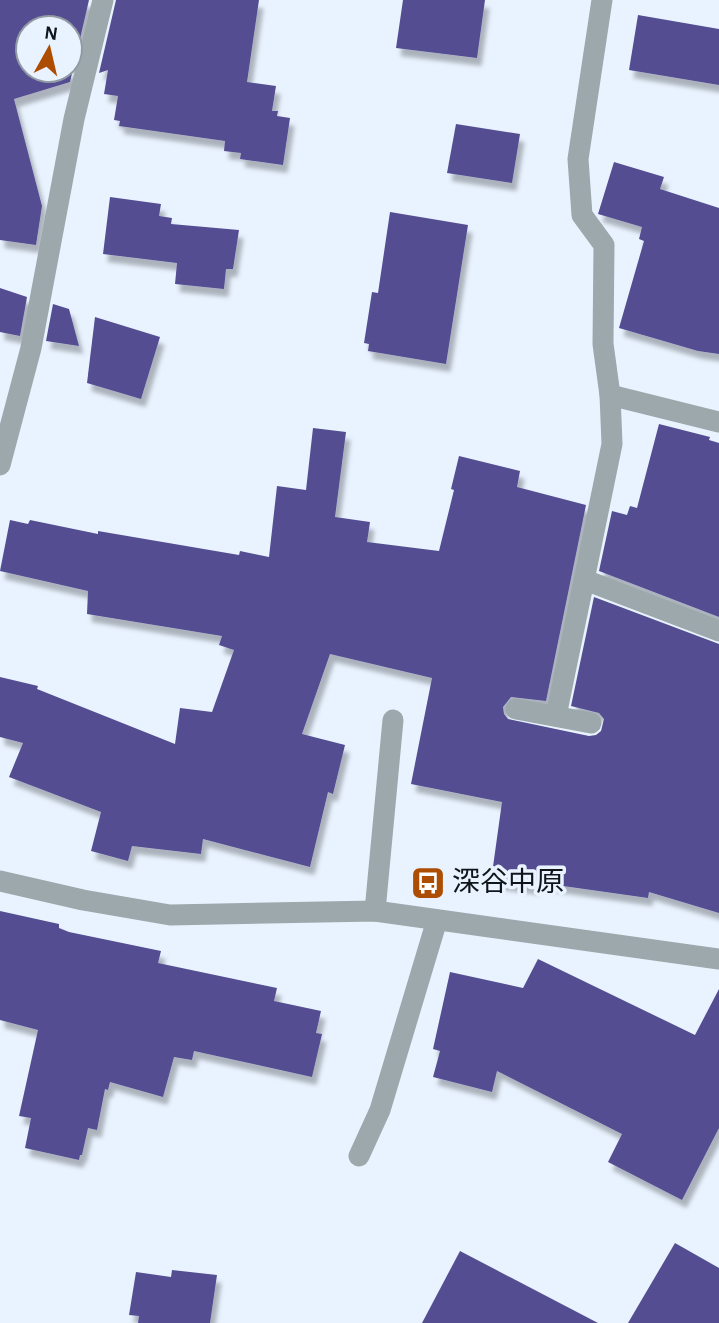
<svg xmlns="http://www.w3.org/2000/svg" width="719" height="1323" font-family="'Alegreya Sans','Noto Sans JP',sans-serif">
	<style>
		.building { fill: #544e92; fill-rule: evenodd; filter: url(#shadow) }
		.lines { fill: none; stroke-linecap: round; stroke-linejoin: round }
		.minor { stroke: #9ca8ac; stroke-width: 21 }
		.labels { text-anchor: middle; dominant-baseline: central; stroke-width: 7; stroke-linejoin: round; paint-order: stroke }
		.poi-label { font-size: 28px; fill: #0f151b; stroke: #e9f3ff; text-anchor: start }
	</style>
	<defs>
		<filter id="shadow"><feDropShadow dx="4.5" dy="8" stdDeviation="2" flood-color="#0004"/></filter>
	</defs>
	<rect width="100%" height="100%" fill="#e9f3ff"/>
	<g class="building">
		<path d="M0,0h89l-19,82 -56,17 28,107 -6,39 -36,-5zM28,28h42v42h-42z"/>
		<path d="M116,0h143l-12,82 29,4 -4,25h6l-1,5 13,2 -7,47 -43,-6 1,-6 -17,-2 1,-10 -106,-15 1,-5 -6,-1 4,-24 -14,-2 4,-24 -9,3z"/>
		<path d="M403,0h82l-8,58 -81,-10z"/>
		<path d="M638,15l81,14v56l-90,-15z"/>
		<path d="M456,124l64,10 -8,49 -65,-10z"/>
		<path d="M614,162l50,15 -4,12 59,19v146l-21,-3 -79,-23 25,-87 -5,-2 3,-12 -44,-13z"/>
		<path d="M110,197l51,7 -2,12 13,2 -1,6 68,6 -6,39h-7l-2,20 -49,-5 2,-21 -74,-9z"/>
		<path d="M390,212l78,13 -22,139 -78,-13 1,-7 -5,-1 8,-51 6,1z"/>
		<path d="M0,288l27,9 -7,39 -20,-4z"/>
		<path d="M53,304l16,5 10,37 -33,-5z"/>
		<path d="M95,317l65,20 -19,62 -54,-16z"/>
		<path d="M659,424l51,13 -1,3 10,3v174l-120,-46 13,-60 15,4 3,-9 7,2z"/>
		<path d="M313,428l33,4 -11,85 35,5 -3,20 72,9 15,-61 -3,-1 8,-33 61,15 -3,16 69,18 -40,196 -35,-4 -8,10 1,7 4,5 81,17 7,-1 5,-4 3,-12 -5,-6 -28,-7 23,-109 125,47v269l-70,-21 -1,6 -113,-16v5l-44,-6 11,-79 -91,-18 21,-106 -102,-24 -28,80 43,11 -12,49 -5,-2 -18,75 -107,-28 -2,15 -69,-8 -4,15 -37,-10 10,-39 -92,-35 14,-34 -23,-6v-60l38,9 -1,3 138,55 5,-36 32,4 22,-62 -15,-5 3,-9 -135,-22 1,-23 -88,-20 10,-51 18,4 2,-4 68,14v-3l141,24 1,-4 29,6 8,-71 29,4z"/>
		<path d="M0,911l59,13v4l10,4 92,19 -3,12 119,25 -3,13 47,10 -5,22 6,1 -10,43 -118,-26 -2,9 -18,-3 -11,40 -53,-15 -2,8 -3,-1 -8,41 -9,-2 -6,27h-2l-1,5 -54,-12 6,-30 -12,-2 19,-86 -38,-10z"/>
		<path d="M538,959l157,76 24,-46v139l-37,72 -74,-38 14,-28 -125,-63 -5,21 -59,-15 7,-26 -7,-2 17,-77 73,16z"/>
		<path d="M675,1243l44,25v55h-91z"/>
		<path d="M460,1251l138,72h-176z"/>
		<path d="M172,1270l45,5 -7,48h-72l1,-7 -10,-1 7,-43 35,5z"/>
	</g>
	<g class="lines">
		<g class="minor">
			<path d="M610,395l109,27"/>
			<path d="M0,465l31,-117 43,-229 29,-119"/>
			<path d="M585,580l134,51"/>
			<path d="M516,709l75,14"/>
			<path d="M556,716l56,-272 -2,-49 -7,-51 1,-99 -22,-30 -4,-56 24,-159"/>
			<path d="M0,881l83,19 87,15 205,-4 344,48"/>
			<path d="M375,911l18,-191"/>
			<path d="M359,1156l21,-46 57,-190"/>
		</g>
	</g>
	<defs>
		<g id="bus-square" transform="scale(1.75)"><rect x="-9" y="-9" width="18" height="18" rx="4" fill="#ad4d02" stroke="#e9f3ff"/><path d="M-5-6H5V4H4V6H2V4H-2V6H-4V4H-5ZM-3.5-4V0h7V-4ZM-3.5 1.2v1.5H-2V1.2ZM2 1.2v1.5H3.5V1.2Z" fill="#fff"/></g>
	</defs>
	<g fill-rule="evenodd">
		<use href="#bus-square" x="428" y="883"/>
	</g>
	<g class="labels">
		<g class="poi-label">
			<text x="452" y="883">深谷中原</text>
		</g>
	</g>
	<g transform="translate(49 49) rotate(8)"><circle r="33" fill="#e9f3ff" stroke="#929aa4" stroke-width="2"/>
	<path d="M0-5L12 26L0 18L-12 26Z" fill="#ad4d02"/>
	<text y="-10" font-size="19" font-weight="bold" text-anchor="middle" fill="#0f151b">N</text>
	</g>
</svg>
